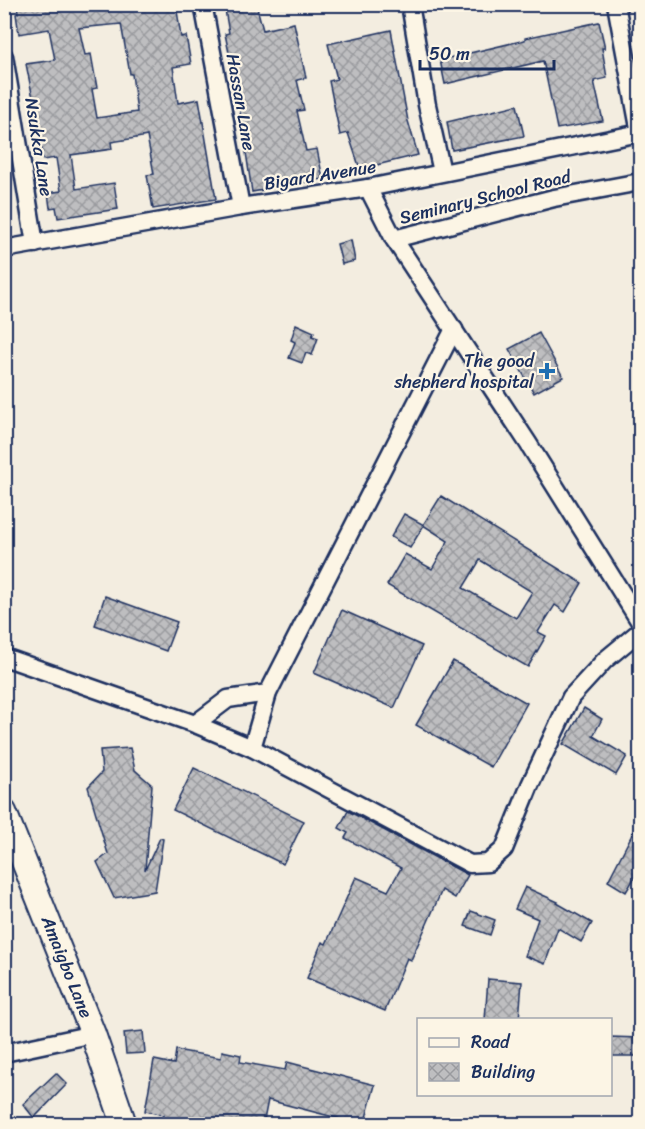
<svg xmlns="http://www.w3.org/2000/svg" width="645" height="1129" font-family="Sriracha,sans-serif">
	<style>
		.building { fill: url(#building-cross-hatch); stroke: #1b2f5e; stroke-width: 1.5; fill-rule: evenodd }
		.lines { fill: none; stroke-linecap: round; stroke-linejoin: round }
		.street-casing { stroke: #1b2f5e; stroke-width: 21 }
		.secondary-casing { stroke: #1b2f5e; stroke-width: 28 }
		.street { stroke: #fcf5e5; stroke-width: 16 }
		.secondary { stroke: #fcf5e5; stroke-width: 24 }
		.poi-dot { fill: #1f6fb2; stroke: #fcf5e5; stroke-width: 2 }
		.labels { text-anchor: middle; dominant-baseline: central; stroke-width: 4.5; stroke-linejoin: round; paint-order: stroke }
		.street-label { font-size: 18px; fill: #1b2f5e; stroke: #fcf5e5 }
		.poi-label { font-size: 18px; fill: #1b2f5e; stroke: #fcf5e5; text-anchor: end }
	</style>
	<defs>
		<pattern id="building-cross-hatch" width="8" height="8" patternUnits="userSpaceOnUse" patternTransform="scale(1.5)"><rect width="8" height="8" fill="#bebec0"/><path d="M0 0l8 8M0 8l8-8" fill="none" stroke="#9a9b9f"/></pattern>
	</defs>
	<rect width="100%" height="100%" fill="#f3ede0"/>
	<filter id="ink" filterUnits="userSpaceOnUse"><feTurbulence type="fractalNoise" baseFrequency=".0167" numOctaves="2"/><feDisplacementMap in="SourceGraphic" scale="12" xChannelSelector="R" yChannelSelector="G"/><feConvolveMatrix kernelMatrix="1 2 1 2 8 2 1 2 1" color-interpolation-filters="sRGB"/></filter>
	<g filter="url(#ink)">
		<g class="building">
			<path d="M17,4h159l5,33 5,-1 5,28 -18,3 5,36 21,-4 17,100 -63,10 -6,-34 7,-1 -7,-38 -5,1 -31,5 1,7 -41,6 5,34 38,-6 4,26 -60,9 -2,-11 -6,1 -2,-15 13,-2 -5,-33 -13,2 -4,-32 -13,-64 29,-4 -6,-31 -30,5 -3,-20 2,-1zM121,24l9,50h2l5,38 -40,6 -5,-29 5,-1 -6,-34 -6,1 -6,-27z"/>
			<path d="M224,4h32l7,26 31,-7 12,55 -9,2 7,30 -7,1 9,40 11,-2 6,30 -71,13 -16,-106 -11,-52 4,-1z"/>
			<path d="M599,22l6,26h-3l5,30 -13,3 9,40 -46,8 -14,-68 -98,23 -5,-24 85,-20v-2z"/>
			<path d="M391,30l17,91 10,34 -58,14 -12,-36 -8,2 -11,-54 8,-2 -9,-35z"/>
			<path d="M517,105l7,31 -72,14 -5,-28z"/>
			<path d="M351,240l4,21 -13,3 -5,-20z"/>
			<path d="M296,324l18,8 -2,4 6,2 -6,17 -6,-2 -4,10 -13,-5 6,-16 -4,-2z"/>
			<path d="M539,333l24,44 -29,16 -25,-44z"/>
			<path d="M441,496l141,87 -17,29 -10,-7 -17,27 8,4 -18,31 -141,-82 18,-31 27,15 16,-28 -25,-16zM480,560l52,32 -16,26 -53,-30z"/>
			<path d="M404,514l20,11 -14,23 -19,-11z"/>
			<path d="M105,596l72,26 -11,29 -71,-26z"/>
			<path d="M342,610l80,36 -28,62 -80,-35z"/>
			<path d="M453,661l74,42 -36,64 -75,-42z"/>
			<path d="M584,708l18,11 -9,17 34,20 -11,19 -53,-31z"/>
			<path d="M130,748l5,22 17,15 -7,85 15,-32 3,1 -8,52 -41,7 -17,-36 11,-8 -20,-67 14,-15 -2,-22z"/>
			<path d="M194,768l110,53 -21,43 -110,-54z"/>
			<path d="M348,811l120,64 -13,23 -13,-8 -31,70 -4,-2 -22,53 -78,-33 15,-36 4,2 30,-67 32,14 13,-23 -56,-30 3,-5 -9,-5z"/>
			<path d="M640,819v59l-4,-3 -10,17 -18,-11z"/>
			<path d="M525,887l33,15 -1,1 35,20 -11,19 -23,-14 -13,36 -20,-8 13,-37 -23,-10z"/>
			<path d="M471,911l24,9 -5,15 -25,-9z"/>
			<path d="M488,979l34,3 -3,38h-34z"/>
			<path d="M143,1031l2,22 -19,1 -2,-21z"/>
			<path d="M610,1037l30,1v18h-30z"/>
			<path d="M176,1050l45,8 1,-7 19,4 -1,7 45,8 2,-8 88,23 -11,40 -96,-25 -5,25h-101l2,-10 -19,-4 9,-51 20,4z"/>
			<path d="M56,1073l11,11 -33,34 -11,-14z"/>
		</g>
		<g class="lines">
			<g class="street-casing">
				<g id="street">
					<path d="M203,4l38,203"/>
					<path d="M410,4l17,101 15,67"/>
					<path d="M616,4l24,129"/>
					<path d="M4,56l31,188"/>
					<path d="M368,188l26,51 160,-41 86,-16"/>
					<path d="M394,239l134,204 112,179"/>
					<path d="M4,249l237,-42 127,-19 272,-55"/>
					<path d="M4,657l191,67 57,24 218,116 18,-1 16,-14 26,-64 41,-88 34,-37 35,-29"/>
					<path d="M195,724l33,-25 40,-6"/>
					<path d="M252,748l16,-55 186,-364"/>
					<path d="M4,1053l89,-19"/>
				</g>
			</g>
			<g class="secondary-casing">
				<path id="secondary" d="M4,812l89,222 31,90"/>
			</g>
			<use href="#street" class="street"/>
			<use href="#secondary" class="secondary"/>
		</g>
	</g>
	<path class="poi-dot" d="M544 362h6v6h6v6h-6v6h-6v-6h-6v-6h6z"/>
	<g class="labels">
		<g class="street-label">
			<text transform="translate(241 102) rotate(80)">Hassan Lane</text>
			<text transform="translate(39 147) rotate(81)">Nsukka Lane</text>
			<text transform="translate(320 175) rotate(-9)">Bigard Avenue</text>
			<text transform="translate(485 197) rotate(-14)">Seminary School Road</text>
			<text transform="translate(67 967) rotate(68)">Amaigbo Lane</text>
		</g>
		<g class="poi-label">
			<text x="534" y="361">The good<tspan x="534" dy="21">shepherd hospital</tspan></text>
		</g>
	</g>
	<rect width="645" height="1129" fill="none" stroke="#fcf5e5" stroke-width="24"/>
	<rect x="12" y="12" width="621" height="1105" fill="none" stroke="#1b2f5e" stroke-width="2" filter="url(#ink)"/>
	<rect x="417" y="1018" width="195" height="78" fill="#fcf5e5" stroke="#a2a6af" stroke-width="1.5"/>
	<rect x="429" y="1038" width="30" height="9" fill="#fcf5e5" stroke="#a2a6af" stroke-width="1.5"/>
	<text x="471" y="1048" font-size="18" fill="#1b2f5e">Road</text>
	<rect x="429" y="1063" width="30" height="18" fill="url(#building-cross-hatch)" stroke="#a2a6af" stroke-width="1.5"/>
	<text x="471" y="1078" font-size="18" fill="#1b2f5e">Building</text>
	<path d="M420 60v9h134v-9" fill="none" stroke="#1b2f5e" stroke-width="3"/>
	<text x="429" y="60" font-size="18" fill="#1b2f5e" stroke="#fcf5e5" stroke-width="4.5" paint-order="stroke">50 m</text>
</svg>
